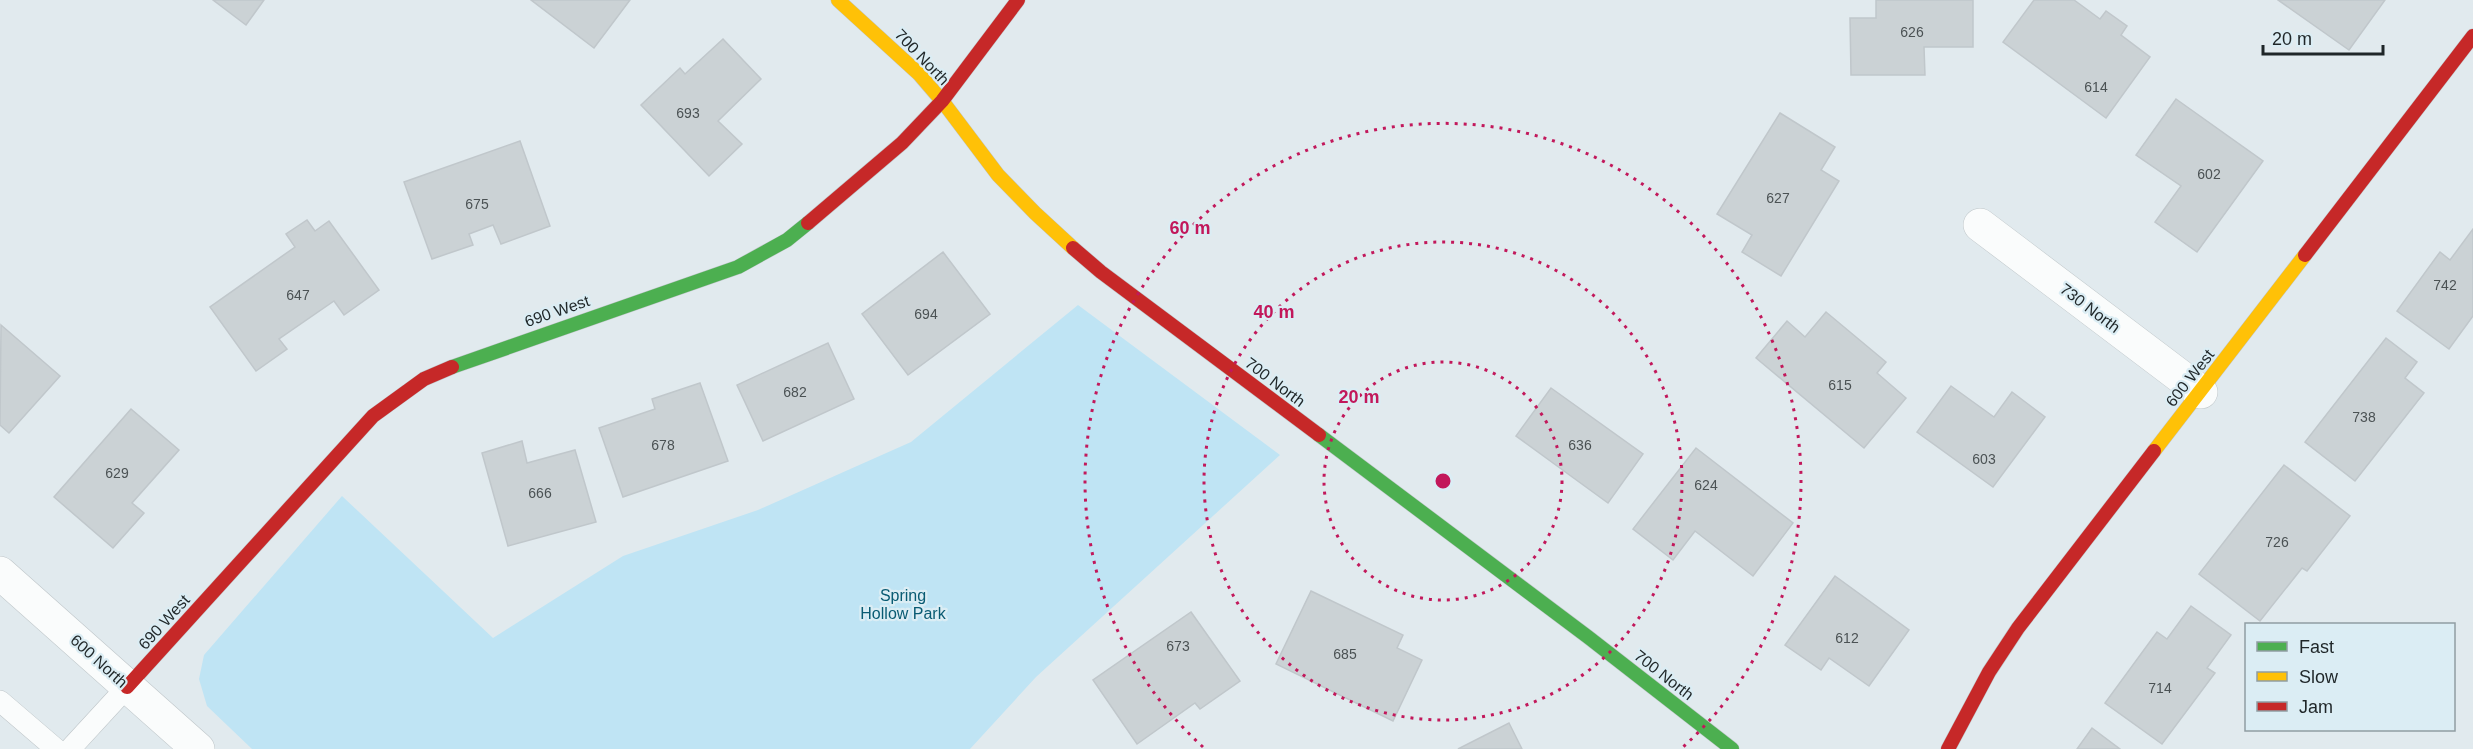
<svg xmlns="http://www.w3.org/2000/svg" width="2473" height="749" font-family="Helvetica,sans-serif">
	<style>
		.green { fill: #bfe4f4 }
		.building { fill: #cbd2d5; stroke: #c0c7cb; stroke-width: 1.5 }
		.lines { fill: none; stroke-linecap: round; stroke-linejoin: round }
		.lane-casing { stroke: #bfc6c9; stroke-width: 22 }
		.street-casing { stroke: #bfc6c9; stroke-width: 34 }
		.fast-casing { stroke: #bfc6c9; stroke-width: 15 }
		.slow-casing { stroke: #bfc6c9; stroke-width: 15 }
		.jam-casing { stroke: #bfc6c9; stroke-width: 15 }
		.lane { stroke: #fafcfc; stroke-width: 21 }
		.street { stroke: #fafcfc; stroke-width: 33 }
		.fast { stroke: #4caf50; stroke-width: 14 }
		.slow { stroke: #ffc107; stroke-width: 14 }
		.jam { stroke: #c62828; stroke-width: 14 }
		.ring { fill: none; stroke: #c2185b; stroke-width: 3; stroke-dasharray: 3 6 }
		.labels { text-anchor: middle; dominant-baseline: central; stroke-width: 4.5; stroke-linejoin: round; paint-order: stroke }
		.number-label { font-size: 14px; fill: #4b5254 }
		.street-label { font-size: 16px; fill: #1f2628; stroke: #dbedf4 }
		.park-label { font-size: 16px; fill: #095b73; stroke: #dbedf4 }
		.centre { fill: #c2185b; stroke: #dbedf4; stroke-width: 3 }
		.ring-label { font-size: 18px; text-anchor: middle; font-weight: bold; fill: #c2185b; stroke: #dbedf4; stroke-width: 4.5; stroke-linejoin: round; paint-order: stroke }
	</style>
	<rect width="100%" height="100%" fill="#e1eaee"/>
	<path class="green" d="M1078,305l202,150 -244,222 -66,72h-718l-45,-43 -8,-27 5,-24 138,-159 151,142 130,-82 135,-46 153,-68z"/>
	<g class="building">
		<path d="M213,0h51l-18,25z"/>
		<path d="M531,0h99l-36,48z"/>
		<path d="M1876,0h97v47h-49l1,28h-74l-1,-57h26z"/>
		<path d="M2034,0h40l26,19 6,-8 21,15 -6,9 29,22 -44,61 -103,-76z"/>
		<path d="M2278,0h107l-36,50z"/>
		<path d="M723,39l38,40 -43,42 24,23 -33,32 -68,-71 39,-37 5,6z"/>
		<path d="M2176,99l87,62 -66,91 -42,-30 26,-36 -45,-31z"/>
		<path d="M1780,113l55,34 -14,23 18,11 -58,95 -39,-24 10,-17 -35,-21z"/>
		<path d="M520,141l30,85 -49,18 -8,-19 -24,9 4,11 -41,14 -28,-77z"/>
		<path d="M307,220l8,11 14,-10 50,69 -35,25 -10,-14 -55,38 8,10 -31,22 -46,-64 85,-60 -9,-13z"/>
		<path d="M2473,229v87l-24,33 -52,-38 43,-59 10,8z"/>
		<path d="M943,252l47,62 -82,61 -46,-61z"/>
		<path d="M1826,312l60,50 -9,11 29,25 -42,50 -108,-90 31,-37 18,16z"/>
		<path d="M1,325l59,51 -51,57 -9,-8z"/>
		<path d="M2386,338l31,24 -12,16 19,15 -69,88 -50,-39z"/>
		<path d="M828,343l26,56 -91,42 -26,-56z"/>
		<path d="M700,383l28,78 -105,36 -24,-69 56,-19 -3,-10z"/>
		<path d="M1951,386l43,31 18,-25 33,25 -52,70 -76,-55z"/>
		<path d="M1551,388l92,66 -35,49 -92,-67z"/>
		<path d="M131,409l48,41 -47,53 12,10 -31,35 -59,-51z"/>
		<path d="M522,441l5,22 48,-13 21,72 -88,24 -26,-93z"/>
		<path d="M1696,448l97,75 -40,53 -58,-45 -22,29 -40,-31z"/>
		<path d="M2284,465l66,51 -43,55 -5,-3 -42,53 -61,-47z"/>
		<path d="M1835,576l74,54 -40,56 -40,-28 -8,12 -36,-25z"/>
		<path d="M1311,591l92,44 -6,13 25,12 -29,61 -117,-57z"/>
		<path d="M2191,606l40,29 -24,33 8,5 -53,71 -57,-41 52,-71 10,7z"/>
		<path d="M1191,612l49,69 -40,28 -5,-6 -58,41 -44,-64z"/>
		<path d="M1509,723l13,26h-64z"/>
		<path d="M2092,728l28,21h-43z"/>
	</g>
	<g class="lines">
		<g class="lane-casing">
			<g id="lane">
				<path d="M0,701l56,48"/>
				<path d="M70,749l57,-62"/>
			</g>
		</g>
		<g class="street-casing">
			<g id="street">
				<path d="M1980,225l221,167"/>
				<path d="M0,573l198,176"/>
			</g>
		</g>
		<g class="fast-casing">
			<g id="fast">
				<path d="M452,367l286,-100 49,-27 21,-17"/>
				<path d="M1319,435l269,202 144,112"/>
			</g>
		</g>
		<g class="slow-casing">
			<g id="slow">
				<path d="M838,0l81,74 24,28 55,73 37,38 38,35"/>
				<path d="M2154,451l151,-196"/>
			</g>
		</g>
		<g class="jam-casing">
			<g id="jam">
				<path d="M808,223l94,-80 40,-42 76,-101"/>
				<path d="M1073,248l28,24 218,163"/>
				<path d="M2305,255l168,-219"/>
				<path d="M127,687l246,-271 51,-37 28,-12"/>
				<path d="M1948,749l41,-77 29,-44 136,-177"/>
			</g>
		</g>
		<use href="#lane" class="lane"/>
		<use href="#street" class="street"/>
		<use href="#fast" class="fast"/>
		<use href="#slow" class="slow"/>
		<use href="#jam" class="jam"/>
	</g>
	<g class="ring">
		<circle cx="1443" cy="481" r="119"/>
		<circle cx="1443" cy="481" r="239"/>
		<path d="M1203 747A358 358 0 1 1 1683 747"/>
	</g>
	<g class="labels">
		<g class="number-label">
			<text x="1912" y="32">626</text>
			<text x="2096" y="87">614</text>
			<text x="688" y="113">693</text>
			<text x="2209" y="174">602</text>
			<text x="1778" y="198">627</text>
			<text x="477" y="204">675</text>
			<text x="2445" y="285">742</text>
			<text x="298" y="295">647</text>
			<text x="926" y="314">694</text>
			<text x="1840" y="385">615</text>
			<text x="795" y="392">682</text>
			<text x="2364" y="417">738</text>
			<text x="663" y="445">678</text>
			<text x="1580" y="445">636</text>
			<text x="1984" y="459">603</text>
			<text x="117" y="473">629</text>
			<text x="1706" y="485">624</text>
			<text x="540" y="493">666</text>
			<text x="2277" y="542">726</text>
			<text x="1847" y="638">612</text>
			<text x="1178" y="646">673</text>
			<text x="1345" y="654">685</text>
			<text x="2160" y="688">714</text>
		</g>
		<g class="street-label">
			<text transform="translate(922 57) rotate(46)">700 North</text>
			<text transform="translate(2090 308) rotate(37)">730 North</text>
			<text transform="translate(557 311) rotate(-19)">690 West</text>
			<text transform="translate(2190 378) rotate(-52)">600 West</text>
			<text transform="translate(1275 382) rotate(37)">700 North</text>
			<text transform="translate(164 622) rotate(-48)">690 West</text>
			<text transform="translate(99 661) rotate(42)">600 North</text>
			<text transform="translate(1664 675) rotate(38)">700 North</text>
		</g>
		<g class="park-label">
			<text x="903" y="595">Spring<tspan x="903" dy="18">Hollow Park</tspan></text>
		</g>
	</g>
	<circle cx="1443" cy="481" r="9" class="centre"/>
	<g class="ring-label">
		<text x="1190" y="234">60 m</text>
		<text x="1274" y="318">40 m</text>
		<text x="1359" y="403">20 m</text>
	</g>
	<rect x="2245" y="623" width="210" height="108" fill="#dbedf4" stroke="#909da2" stroke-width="1.5"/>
	<rect x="2257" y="642" width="30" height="9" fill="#4caf50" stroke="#909da2" stroke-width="1.5"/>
	<text x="2299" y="653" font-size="18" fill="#1f2628">Fast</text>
	<rect x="2257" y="672" width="30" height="9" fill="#ffc107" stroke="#909da2" stroke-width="1.5"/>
	<text x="2299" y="683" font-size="18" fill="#1f2628">Slow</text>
	<rect x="2257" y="702" width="30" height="9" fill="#c62828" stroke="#909da2" stroke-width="1.5"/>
	<text x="2299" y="713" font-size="18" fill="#1f2628">Jam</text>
	<path d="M2263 45v9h120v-9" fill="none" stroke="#1f2628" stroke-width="3"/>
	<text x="2272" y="45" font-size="18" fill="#1f2628" stroke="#dbedf4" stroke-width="4.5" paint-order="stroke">20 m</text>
</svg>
